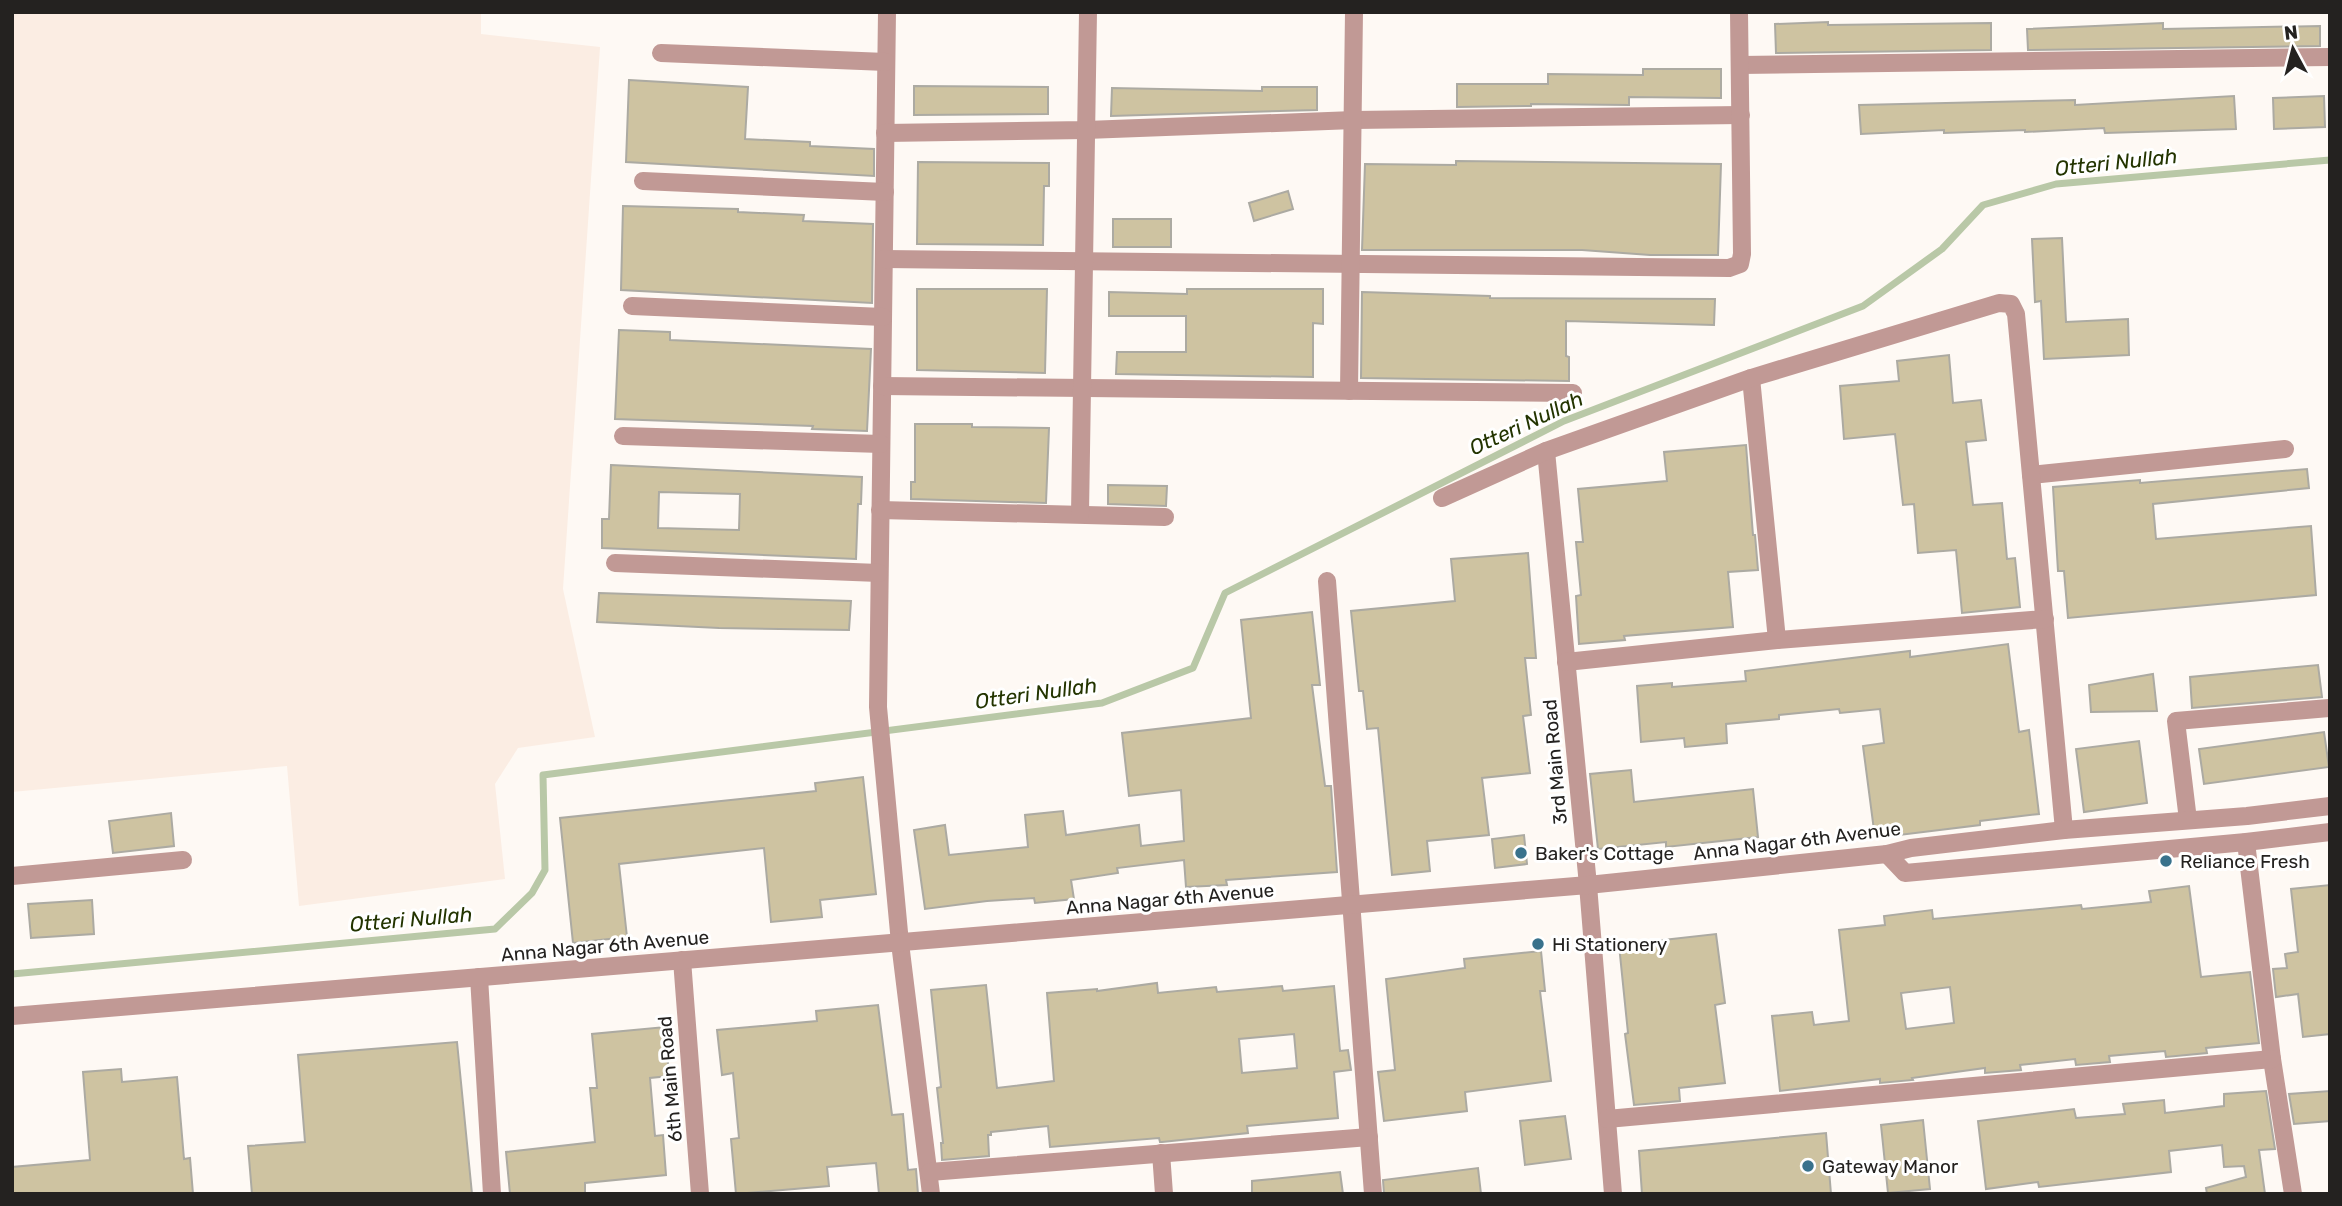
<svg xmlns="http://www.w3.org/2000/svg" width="2342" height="1206" font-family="Rubik,sans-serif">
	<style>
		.built { fill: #fbede3 }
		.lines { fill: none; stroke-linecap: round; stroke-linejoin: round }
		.stream { stroke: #b9c8a7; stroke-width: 7 }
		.building { fill: #cec3a1; stroke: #acaaa2; stroke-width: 2; fill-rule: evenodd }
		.minor { stroke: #c19995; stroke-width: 18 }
		.tertiary { stroke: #c19995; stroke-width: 18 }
		.poi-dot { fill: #39728c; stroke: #fff; stroke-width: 2.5 }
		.labels { text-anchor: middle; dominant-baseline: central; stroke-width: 6; stroke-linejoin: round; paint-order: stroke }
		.street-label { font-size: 19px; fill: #242220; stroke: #fff }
		.poi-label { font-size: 19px; fill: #242220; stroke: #fff; text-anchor: start }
		.water-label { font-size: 21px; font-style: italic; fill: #233400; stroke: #fff }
	</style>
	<rect width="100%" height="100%" fill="#fef9f4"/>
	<path class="built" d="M12,12h469v22l119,13 -37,542 32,148 -77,11 -23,36 10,95 -206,27 -12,-140 -275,26z"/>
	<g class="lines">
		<path class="stream" d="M12,974l483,-45 37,-36 13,-23 -2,-95 559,-72 91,-35 32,-75 339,-172 299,-115 79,-57 41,-44 73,-21 274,-24"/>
	</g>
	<g class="building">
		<path d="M1828,22v3l163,-2v27l-215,3 -1,-29z"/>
		<path d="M2163,23v6l157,-3v20l-292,4 -1,-21z"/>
		<path d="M1643,69h78v29l-92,-1v8l-98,-1v2l-74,1v-23h91v-10l95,1z"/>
		<path d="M629,80l119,7 -3,52 65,3v4l64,3v27l-248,-14z"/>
		<path d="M914,86l134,1v27l-134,1z"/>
		<path d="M1262,87h55v23l-206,6 1,-28 150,3z"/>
		<path d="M2234,96l2,33 -131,4 -1,-5 -79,4v-2l-81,3v-3l-83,4 -2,-29 216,-5v5z"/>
		<path d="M2324,96l1,31 -51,2 -1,-31z"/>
		<path d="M1456,161l265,3 -3,91h-68l-68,-5h-220l3,-86 91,1z"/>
		<path d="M918,162l131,1v23h-5l-1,59 -126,-1z"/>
		<path d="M1288,191l5,18 -39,12 -5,-18z"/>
		<path d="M623,206l115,3v3l66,3 -1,6 70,3 -1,79 -251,-13z"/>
		<rect x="1113" y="219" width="58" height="28"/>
		<path d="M2062,238l4,84 62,-3 1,36 -85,4 -3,-58 -6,1 -3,-63z"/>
		<path d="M917,289h130l-2,84 -128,-3z"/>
		<path d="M1187,289h136v35l-10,-1v54l-197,-3 1,-22h69v-36h-77v-24l78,2z"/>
		<path d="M1362,292l128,4v2l225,1 -1,26 -148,-4v35l3,1v24l-208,-3z"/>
		<path d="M619,330l51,2v8l201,9 -4,82 -55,-2 1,-3 -198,-7z"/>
		<path d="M1949,355l4,48 28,-3 5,40 -20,2 7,63 29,-2 5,56 8,-1 5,49 -58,6 -6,-63 -38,3 -4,-49 -11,1 -8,-71 -51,5 -4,-53 59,-5 -2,-20z"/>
		<path d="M915,424h57v3l77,1 -3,75 -135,-4v-17h4z"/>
		<path d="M1746,445l7,90h2l3,35 -30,2 5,55 -109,9 1,4 -46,4 -3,-48 5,-1 -5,-53h7l-5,-53 89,-8 -3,-29z"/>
		<path d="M611,465l251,12 -1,27h-3l-2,55 -254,-11v-29h7zM659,492l81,2 -1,36 -81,-2z"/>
		<path d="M2307,469l2,19 -156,16 3,35 155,-13 5,69 -248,23 -4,-47h-6l-5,-84 87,-7v3z"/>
		<path d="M1108,485l59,1 -1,20 -58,-2z"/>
		<path d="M1528,553l8,105h-11l6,57 -8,1 7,57 -48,5 7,57 -62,6 3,30 -38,4 -14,-147 -11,1 -4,-38h-4l-8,-80 104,-10 -4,-42z"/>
		<path d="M599,593l252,8 -2,29 -130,-2 -122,-6z"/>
		<path d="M1312,612l8,73h-8l13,101h6l6,86 -111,8 1,5 -41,2 -2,-27 -67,8 1,5 -47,7 3,19 -39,4 -1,-5 -47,3 -62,8 -11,-79 31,-5 4,30 79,-8 -3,-32 38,-4 3,24 73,-10 2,21 43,-5 -3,-51 -52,6 -7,-63 129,-15 -10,-98z"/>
		<path d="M2008,644l11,88 10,-2 10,84 -59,7v4l-105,13 -12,-92 21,-3 -4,-34 -40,4 -1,-4 -60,6v4l-53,5 1,19 -42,4 -1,-9 -43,4 -4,-56 35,-3v4l74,-6 -1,-10 165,-20v6z"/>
		<path d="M2318,665l4,32 -130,11 -2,-31z"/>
		<path d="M2153,674l4,37 -66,1 -2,-27z"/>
		<path d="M2324,732l5,35 -125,17 -5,-35z"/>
		<path d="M2139,741l8,62 -63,9 -8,-63z"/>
		<path d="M1631,770l3,32 119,-13 5,48 -92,10v-5l-68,7 -8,-75z"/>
		<path d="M863,777l13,117 -56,6 2,17 -51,5 -7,-74 -145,16 8,73 -54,6 -13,-125 256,-27 -1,-8z"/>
		<path d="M171,813l3,33 -61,7 -4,-32z"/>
		<path d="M1524,835l3,29 -32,4 -3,-29z"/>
		<path d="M2330,885v149l-27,3 -5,-43 -22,3 -3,-28 14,-1 -2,-14 13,-2 -7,-63z"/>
		<path d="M2189,886l12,91 49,-5 9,71 -53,5 1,5 -41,4 -1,-6 -56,5 1,6 -34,3 -1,-6 -55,6 1,5 -36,3v-5l-73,10 1,2 -33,3v-4l-100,12 -8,-75 40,-4 2,13 35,-4 -10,-91 46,-5 -1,-9 48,-6 1,9 148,-14 1,4 69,-7 -2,-11zM1950,987l4,36 -48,6 -5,-36z"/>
		<path d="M92,900l2,34 -63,4 -3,-34z"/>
		<path d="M1716,934l9,69 -10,2 10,78 -46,5 1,13 -46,4 -9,-71 3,-1 -9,-88z"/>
		<path d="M1541,951l4,40h-5l11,90 -86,11 2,19 -83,10 -6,-49 17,-2 -9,-91 79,-11 -1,-9z"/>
		<path d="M1157,983l1,10 58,-6 1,5 65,-6 1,5 51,-5 6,65 8,-1 3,20 -17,2 4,46 -91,8 1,7 -86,9h-2l-1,-4 -109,9 -2,-21 -57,6v3h-3l1,21 -47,4 -1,-17h2l-6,-55 4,-1 -10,-97 55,-5 11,103 57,-7 -7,-88 50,-4v2zM1294,1034l3,34 -55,5 -3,-34z"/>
		<path d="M878,1005l14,110 11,-1 5,56 8,-1 2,25h-39l-3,-31 -49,4 2,19 -93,8 -5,-55 8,-1 -6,-65 -11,2 -5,-45 100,-9 -1,-10z"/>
		<path d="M665,1027l4,49 -19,2 5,58 8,-1 3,40 -81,8v11h-75l-4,-42 89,-10 -5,-54h7l-5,-54z"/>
		<path d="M457,1042l15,152h-220l-4,-48 57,-4 -7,-87z"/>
		<path d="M121,1069l1,13 55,-5 7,82 6,-1 3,36h-181v-27l78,-7 -7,-88z"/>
		<path d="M2266,1091l9,58 -16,1 6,44h-58l-1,-6 40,-11 -2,-11 -20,1 -2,-22 -53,6 2,21 -132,15 -1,-5 -52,7 -8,-68 96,-12 2,9 49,-4 -2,-10 41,-4 1,13 59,-7v-12z"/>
		<path d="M2330,1091v30l-36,3 -5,-30z"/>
		<path d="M1565,1116l6,43 -46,6 -5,-44z"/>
		<path d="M1923,1120l7,69 -42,4 -7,-68z"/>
		<path d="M1826,1133l5,61h-189l-3,-43z"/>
		<path d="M1478,1168l3,26h-97l-1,-14z"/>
		<path d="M1340,1172l3,22h-91v-13z"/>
	</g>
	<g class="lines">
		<g class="minor">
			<path d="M887,12l-9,695 22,236 31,251"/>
			<path d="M661,53l225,9"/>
			<path d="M1740,65l590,-8"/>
			<path d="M885,133l201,-3 268,-10 387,-5"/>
			<path d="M643,181l242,11"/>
			<path d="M884,259l845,9 11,-4 2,-10 -3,-242"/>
			<path d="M632,306l251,11"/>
			<path d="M1751,378l26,262"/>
			<path d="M882,386l691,7"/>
			<path d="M1349,391l5,-379"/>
			<path d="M623,436l258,8"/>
			<path d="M1546,451l42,434 25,309"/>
			<path d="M2031,475l254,-26"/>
			<path d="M1442,498l104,-47 205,-73 248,-75 12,1 5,10 48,516"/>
			<path d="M880,510l285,7"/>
			<path d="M1080,514l8,-502"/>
			<path d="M615,563l264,10"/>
			<path d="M1327,581l46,613"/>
			<path d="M1566,662l211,-22 268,-21"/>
			<path d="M2188,820l-12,-99 153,-13"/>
			<path d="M2246,842l26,217 21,135"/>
			<path d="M12,876l171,-16"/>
			<path d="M479,977l13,217"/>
			<path d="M1607,1119l665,-60"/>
			<path d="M1161,1153l3,41"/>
			<path d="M930,1172l439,-35"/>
		</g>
		<g class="tertiary">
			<path d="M1887,854l18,19 341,-31 84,-10"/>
			<path d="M682,960l18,234"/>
			<path d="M12,1016l1576,-131 299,-31 24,-6 153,-18 183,-14 83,-10"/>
		</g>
	</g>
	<g class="poi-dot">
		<circle cx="1521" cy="853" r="7"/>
		<circle cx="2166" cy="861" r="7"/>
		<circle cx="1538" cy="944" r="7"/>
		<circle cx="1808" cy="1166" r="7"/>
	</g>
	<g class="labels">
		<g class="street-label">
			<text transform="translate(1555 762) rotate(-95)">3rd Main Road</text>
			<text transform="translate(1797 841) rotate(-7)">Anna Nagar 6th Avenue</text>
			<text transform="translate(1170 899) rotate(-5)">Anna Nagar 6th Avenue</text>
			<text transform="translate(605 946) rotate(-5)">Anna Nagar 6th Avenue</text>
			<text transform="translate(670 1079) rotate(-95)">6th Main Road</text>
		</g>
		<g class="poi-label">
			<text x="1535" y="853">Baker's Cottage</text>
			<text x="2180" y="861">Reliance Fresh</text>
			<text x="1552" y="944">Hi Stationery</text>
			<text x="1822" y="1166">Gateway Manor</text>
		</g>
		<g class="water-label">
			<text transform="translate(2116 162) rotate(-6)">Otteri Nullah</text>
			<text transform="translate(1526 423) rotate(-25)">Otteri Nullah</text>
			<text transform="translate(1036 693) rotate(-8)">Otteri Nullah</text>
			<text transform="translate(411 919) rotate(-5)">Otteri Nullah</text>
		</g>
	</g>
	<rect width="2342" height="1206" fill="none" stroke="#242220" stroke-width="28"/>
	<g transform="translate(2293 49) rotate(353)" stroke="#ffffff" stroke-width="5" paint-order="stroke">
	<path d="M0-5L12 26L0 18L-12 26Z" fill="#242220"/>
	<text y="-10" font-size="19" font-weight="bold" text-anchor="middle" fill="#242220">N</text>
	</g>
</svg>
